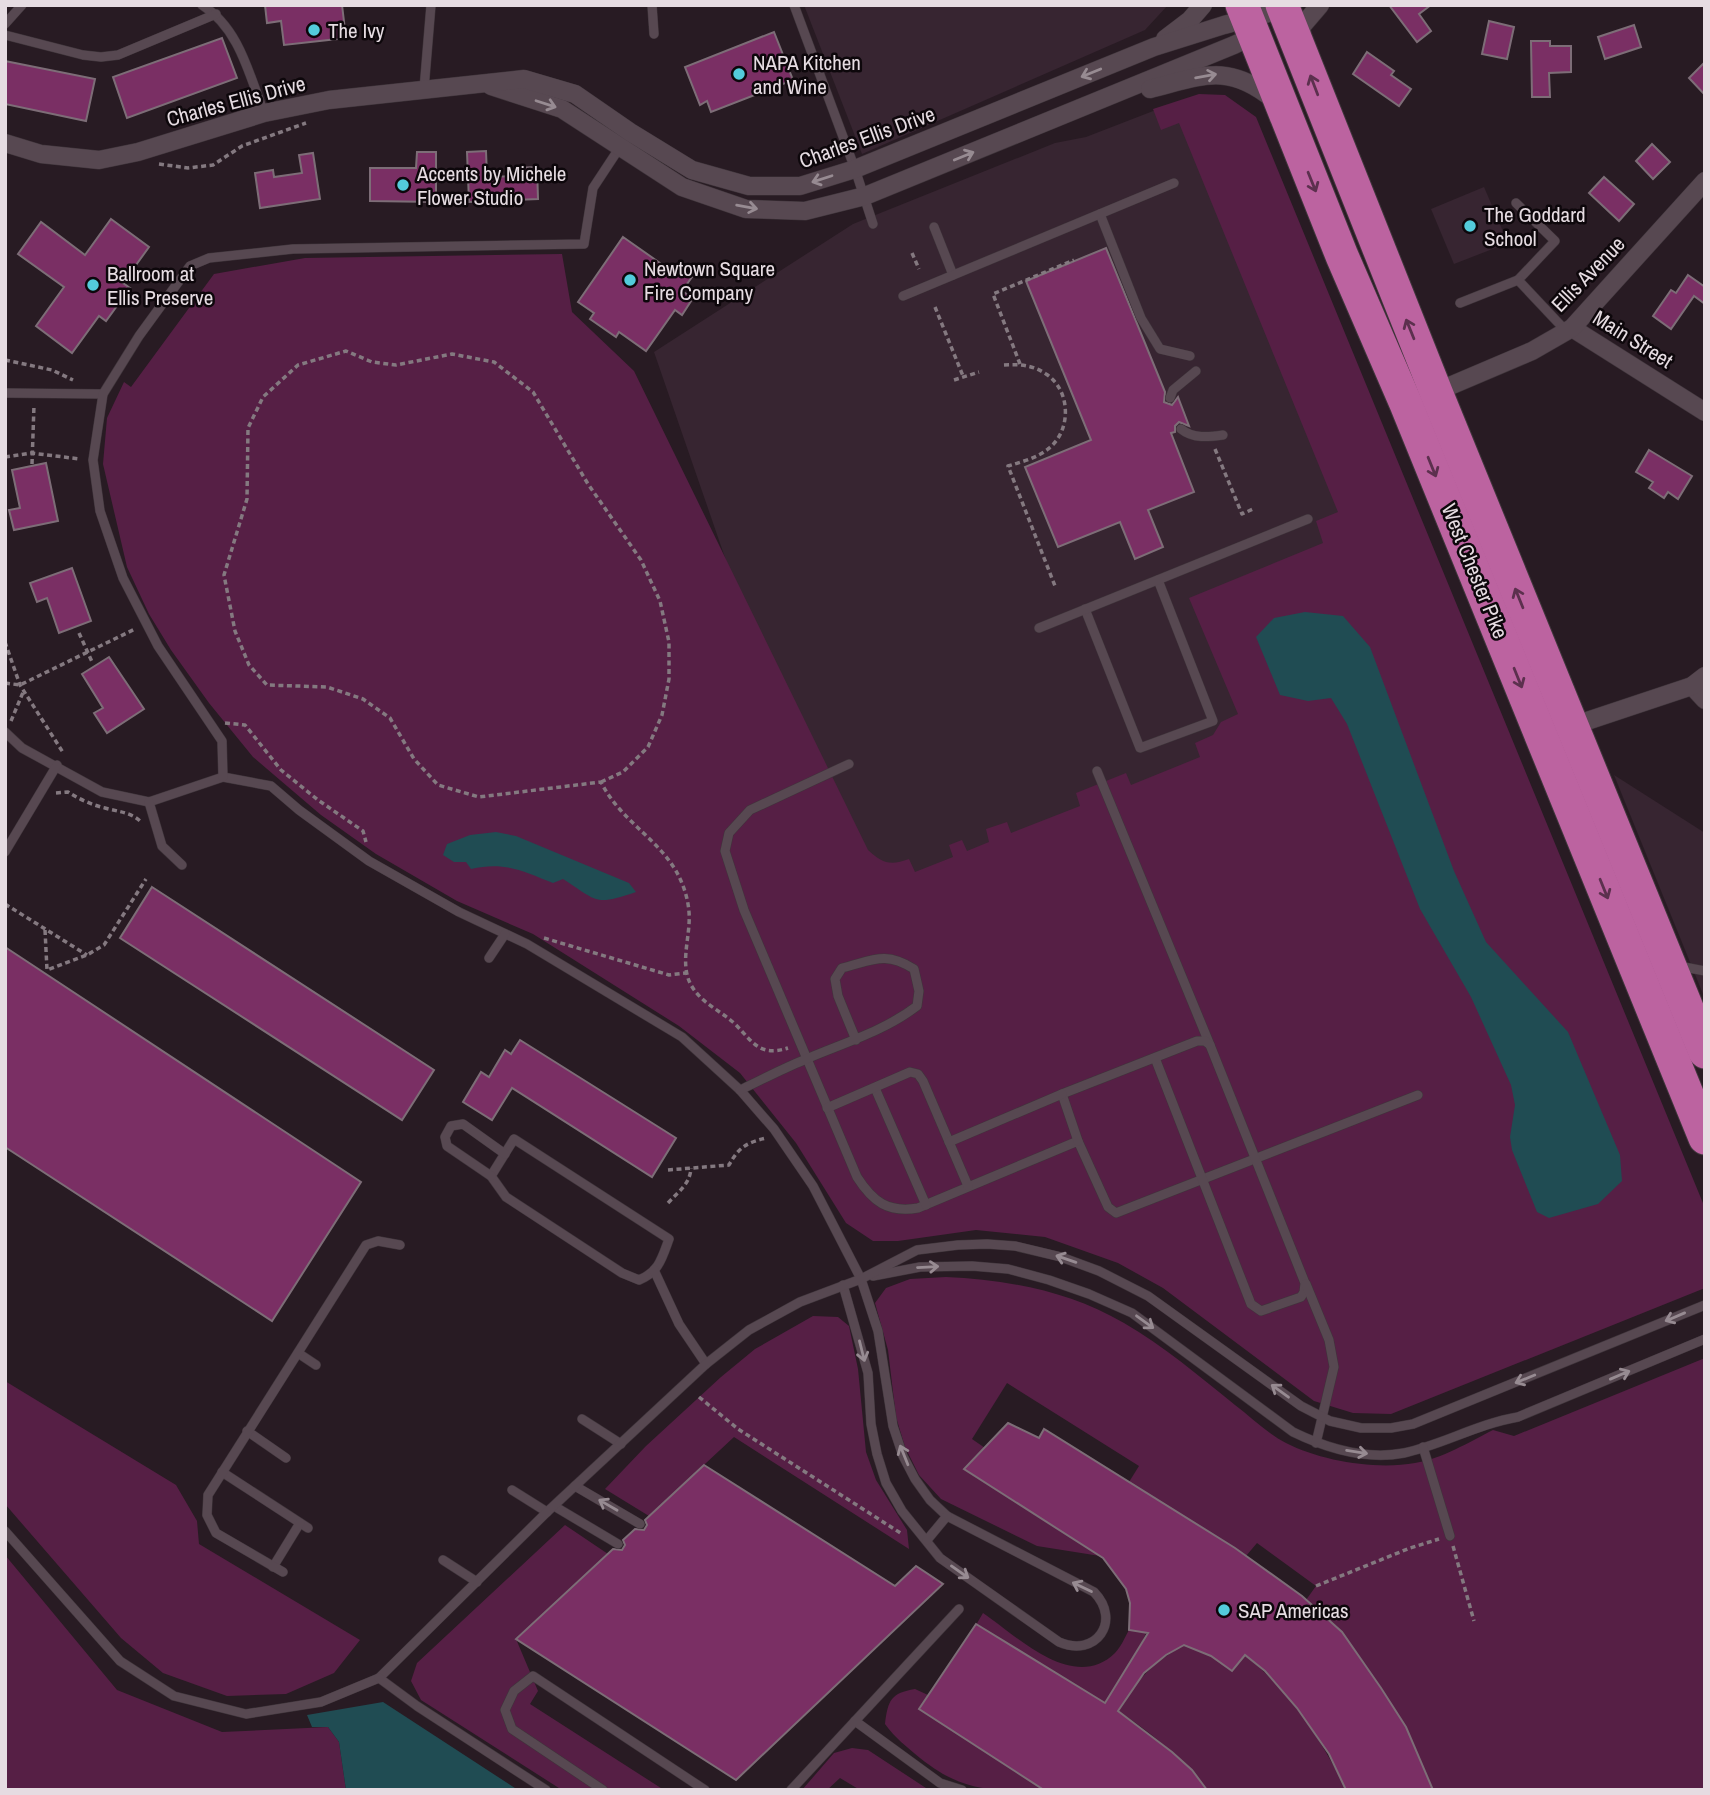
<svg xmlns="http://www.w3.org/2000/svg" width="1710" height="1795" font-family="'Archivo Narrow',sans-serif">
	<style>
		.built { fill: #372531 }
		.green { fill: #561f45 }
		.water { fill: #204c53 }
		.building { fill: #7a2f64; stroke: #7d6d77; stroke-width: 2 }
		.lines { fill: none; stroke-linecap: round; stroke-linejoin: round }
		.lane-casing { stroke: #3f353b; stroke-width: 10 }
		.street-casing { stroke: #3f353b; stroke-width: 19 }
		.highway-casing { stroke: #3f353b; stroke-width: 35 }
		.path { stroke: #847980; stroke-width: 3.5; stroke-dasharray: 5 3.5; stroke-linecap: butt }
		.lane { stroke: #574851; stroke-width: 9 }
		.street { stroke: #574851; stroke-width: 18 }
		.highway { stroke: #bc63a0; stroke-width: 33 }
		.oneway { stroke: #978b92 }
		.oneway2 { stroke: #5c304e }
		.poi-dot { fill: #53cbdb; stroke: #0d070b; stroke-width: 2.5 }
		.labels { text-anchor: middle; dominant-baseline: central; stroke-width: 5; stroke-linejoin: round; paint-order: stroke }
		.poi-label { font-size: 21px; fill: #e6dce2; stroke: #0d070b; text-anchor: start }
		.street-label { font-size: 21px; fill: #e6dce2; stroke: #0d070b }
	</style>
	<rect width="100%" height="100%" fill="#281b23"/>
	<g class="built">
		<path d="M804,5h364l-23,25 -283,124z"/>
		<path d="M1179,101l180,449 -78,232 -382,116 -92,-103 -153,-443 199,-128 202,-81 31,-6z"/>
		<path d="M1484,187l24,56 -54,21 -23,-55z"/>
		<path d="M1614,775l91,58v166z"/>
	</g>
	<g class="green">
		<path d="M1199,94l26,1 31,22 449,1091v80l-314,126 -38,-1 -39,-12 -151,-113 -45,-25 -73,-26 -69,-7 -78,11h-25l-27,-18 -50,-80 -56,-70 -61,-47 -146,-92 -76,-33 -81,-47 -55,-39 -68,-58 -44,-54 -38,-53 -22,-36 -22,-47 -24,-103 4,-46 17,-36 7,5 83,-113 91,-16 257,-4 10,58 62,59 234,479c14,13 22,16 41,9l6,13 38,-15 -4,-12 13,-5 5,11 22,-9 -3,-13 21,-7 4,11 69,-27 -4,-13 50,-20 5,12 69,-28 -5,-14 18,-8 8,-13 17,-8 -49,-116 134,-55 -7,-22 22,-9 -159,-389 -18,7 -8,-21z"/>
		<path d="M946,1277c63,3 123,14 178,46 40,23 75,53 111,82 16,12 33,29 51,38 35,18 90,27 129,20 27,-4 54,-21 78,-33l21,6 191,-78v432h-272l-27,-63 -25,-39 -39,-56 -36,-32 10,-14 -59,-43 -11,13 -117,-74 10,-16 -132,-83 -35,56 13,9 -20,22 135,86 -63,-10 -96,-47 -22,-24 -14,-28 -9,-30 -8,-67 -13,-47 11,-15 24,-9z"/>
		<path d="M813,1316l25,1 11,9 9,43 8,83 10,28 31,50 2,19 -175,-112 -85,79 -44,-27 41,-43 75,-69 34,-28z"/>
		<path d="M5,1381l171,104 21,36 2,23 161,96 -26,33 -48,21 -59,2 -64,-23 -42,-35 -116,-134z"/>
		<path d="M565,1525l43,29 -92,85 22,52 -8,13 134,86h-102l-141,-90 -10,-19 6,-18z"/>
		<path d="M5,1555l112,135 105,42 106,-5 11,15 7,48h-341z"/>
		<path d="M983,1613c35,24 91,80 132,40 6,-6 10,-16 14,-23l17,3 -6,13 -35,57 -129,-78z"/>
		<path d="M1184,1645l27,11 21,14 13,-15c44,36 76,83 101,135h-139c-25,-32 -55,-57 -89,-79 19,-31 33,-47 66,-66z"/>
		<path d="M915,1689l13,6 116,95c-54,0 -80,3 -124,-32 -13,-11 -25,-20 -35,-34 3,-24 6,-31 30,-35z"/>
		<path d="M852,1748l16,2 61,40h-69l-20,-12 -13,12h-25l32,-37z"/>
	</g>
	<g class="water">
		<path d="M1305,612l38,4 27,31 84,224 32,71 82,90 52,123 2,26 -24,23 -49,14 -12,-6 -25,-62 -2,-13 5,-32 -4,-20 -40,-88 -51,-88 -73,-185 -16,-26 -23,3 -28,-6 -24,-58 18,-19z"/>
		<path d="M496,832l20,4 113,47 7,9c-42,14 -37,10 -73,-13l-10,4c-30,-12 -49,-22 -82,-14l-5,-7h-12l-11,-7 4,-11 23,-9z"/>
		<path d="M383,1702l135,88h-172l-7,-48 -11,-15h-16l-5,-12z"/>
	</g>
	<g class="building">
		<path d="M265,5h77l4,33 -62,7 -3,-24 -14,2z"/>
		<path d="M1389,5h42l-12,9 12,17 -14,11z"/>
		<path d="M1489,21l25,6 -7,32 -25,-5z"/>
		<path d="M1634,25l7,22 -36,12 -7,-22z"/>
		<path d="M774,32l19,48 -82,32 -4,-11 -7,4 -15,-38z"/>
		<path d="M222,38l15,40 -110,40 -14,-41z"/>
		<path d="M1531,41h19v5h21v26l-22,1 1,24h-18z"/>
		<path d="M1367,52l27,19 -3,4 20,14 -12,17 -46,-32z"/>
		<path d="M5,61l90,18 -9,42 -81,-17z"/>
		<path d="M1705,62v33l-16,-17z"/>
		<path d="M1652,144l18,18 -17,17 -17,-18z"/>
		<path d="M486,151l1,26 28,-1v-8l22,-1 1,32 -69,3 -2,-50z"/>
		<path d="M417,152h19v50l-66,-1v-33h46z"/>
		<path d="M313,153l7,46 -60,9 -5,-35 18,-3 1,7 28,-4 -3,-18z"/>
		<path d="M1604,177l30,27 -15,17 -30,-28z"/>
		<path d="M111,219l38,28 -26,36 7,5 -24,33 -7,-5 -27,37 -36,-27 28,-39 -46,-33 23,-32 44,33z"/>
		<path d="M623,237l54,38 4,-5 11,7 -10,14 11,7 -11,17 -7,-5 -29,41 -27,-19 -3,5 -26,-18 4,-6 -16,-11z"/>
		<path d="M1106,248l59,144 -1,10 8,3 6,-8 11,29 -10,-4 -4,4v6l-4,1 23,59 -46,18 15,37 -28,12 -15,-37 -62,25 -33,-80 66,-27 -65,-159z"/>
		<path d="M1688,275l17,12v17l-11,-8 -23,33 -18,-13 18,-26 5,3z"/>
		<path d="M1649,450l43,26 -14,23 -10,-7 -4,6 -15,-10 4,-6 -17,-10z"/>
		<path d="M46,463l12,58 -44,9 -5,-20 11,-2 -8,-38z"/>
		<path d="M72,568l19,53 -32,12 -12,-35 -10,4 -7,-19z"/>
		<path d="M109,657l35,52 -37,24 -13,-20 9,-5 -21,-34z"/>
		<path d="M152,887l282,183 -32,50 -282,-182z"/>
		<path d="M5,947l356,235 -89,139 -267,-174z"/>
		<path d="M520,1040l156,98 -24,39 -140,-89 -20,32 -29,-18 18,-30 8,5 16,-27 6,4z"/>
		<path d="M1008,1423l31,15 5,-9 191,119 67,48 40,36 39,56 25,39 27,63h-87l-17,-36 -32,-46 -32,-37 -20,-16 -13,16 -21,-15 -27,-11 -18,10 -22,18 -26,38 54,41 20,18 15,20h-163l-125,-81 57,-85 129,79 43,-70 -19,-3 1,-27 -4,-14 -23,-31 -139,-89z"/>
		<path d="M704,1465l191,121 21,-20 27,18 -207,196 -220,-141 97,-90 9,1 3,-5 -2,-5 12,-11 9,1 3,-5 -2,-5z"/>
	</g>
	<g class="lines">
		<g class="lane-casing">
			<g id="lane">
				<path d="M202,5c37,23 47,69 62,108"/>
				<path d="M652,5l2,29"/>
				<path d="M794,5l61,164 18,55"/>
				<path d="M5,24l17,-19"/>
				<path d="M5,35l78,20 18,2 17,-2 98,-41"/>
				<path d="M424,89l7,-84"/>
				<path d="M1516,203l39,38 -37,39"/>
				<path d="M1100,214l41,104 19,31 30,7"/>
				<path d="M934,227l19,48"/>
				<path d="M903,296l271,-113"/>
				<path d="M1460,303l58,-23 48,51"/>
				<path d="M5,393l98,1"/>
				<path d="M1170,398l3,-8 23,-19"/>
				<path d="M1181,429c12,10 28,8 42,6"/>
				<path d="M1085,609l55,139 73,-27 -55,-141"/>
				<path d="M1039,628l269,-109"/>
				<path d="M5,732l17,16 80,44 47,10 74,-25 48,9 28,24 70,51 90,51 68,32 155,93 58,53 34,39 39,57 48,93 17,52 15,95 10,30 12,23 15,21 17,16 147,76c28,29 2,66 -35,50l-119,-84 -38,-47 -16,-28 -9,-29 -6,-30 -3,-51 -25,-88"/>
				<path d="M849,764l-99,46 -21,23 -4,18 19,59 113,267c16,25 31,36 61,31l160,-67 30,66 8,6 302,-118"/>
				<path d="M1097,771l113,274"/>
				<path d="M223,777l-1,-36 -64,-95 -35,-68 -23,-67 -7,-51 10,-66 36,-58 51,-70 19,-8 84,-9 291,-5 9,-56 29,-44"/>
				<path d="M149,802l13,44 20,19"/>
				<path d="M5,852l52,-87"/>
				<path d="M489,958l16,-24"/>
				<path d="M1679,966l26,5"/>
				<path d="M875,1088l51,117"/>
				<path d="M740,1090c21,-10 42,-21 64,-30 39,-17 79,-28 113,-54l2,-15 -5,-22c-29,-18 -40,-9 -72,-1l-7,11 3,17 18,44"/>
				<path d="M827,1108l83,-36 8,2 5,7 45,105"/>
				<path d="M514,1139l155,100c-7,19 -10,33 -30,41l-17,-7 -116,-76 -15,-21z"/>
				<path d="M1078,1141l-16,-47 135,-53h8l5,4 95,238 -1,9 -3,5 -40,14 -10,-7 -96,-246"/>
				<path d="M949,1142l113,-48"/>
				<path d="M491,1176l-44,-30 -2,-9 6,-11 12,-2 42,30"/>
				<path d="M654,1270l25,54 27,40"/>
				<path d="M873,1276l47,-9 52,-1 36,3 41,11 40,14 43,19 161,119c33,16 74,28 111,21 38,-8 73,-29 114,-36l187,-78"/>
				<path d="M1306,1284l23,56 5,27 -18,76"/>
				<path d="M298,1353l18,12"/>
				<path d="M582,1419l39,25"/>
				<path d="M247,1431l39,27"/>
				<path d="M1423,1447l27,89"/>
				<path d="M222,1472l86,56"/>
				<path d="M575,1486l65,38"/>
				<path d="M512,1490l35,22"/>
				<path d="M554,1506l64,38"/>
				<path d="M5,1531l115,130 54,35 72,18 75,-12 58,-24 168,-166 159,-148 43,-34 51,-28 61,-23 56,-29 41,-5 29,-1 28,2 46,11 38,14 49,25 153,110 29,15 31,7h30l22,-4 292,-119"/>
				<path d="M927,1540l20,-24"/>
				<path d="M443,1560l34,22"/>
				<path d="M273,1567l27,-44"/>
				<path d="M283,1572l-67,-39 -9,-18 1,-20 158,-250 12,-4 22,4"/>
				<path d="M379,1678l38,28 129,84"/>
				<path d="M855,1721l85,62 22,7"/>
				<path d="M603,1790l-91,-61 -7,-19 9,-19 19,-15 172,114"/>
				<path d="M791,1790l168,-181"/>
			</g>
		</g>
		<g class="street-casing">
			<g id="street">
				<path d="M1165,39l25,-19 13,-15"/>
				<path d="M1301,42l1,-16 18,-21"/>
				<path d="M491,86l71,23 120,78 64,22 59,2 60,-15 369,-151 25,-12"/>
				<path d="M1150,89c52,-13 78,-27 124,11"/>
				<path d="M5,143l36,11 58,6 39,-8 126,-39 65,-13 195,-21 51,15 55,38 62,38 57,16h51l55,-17 299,-122 70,-22 60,-16"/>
				<path d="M1572,328l133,84"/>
				<path d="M1431,394l101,-43 40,-23 133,-147"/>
				<path d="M1692,686l13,14"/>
				<path d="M1572,726l120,-40 13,-10"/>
			</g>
		</g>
		<g class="highway-casing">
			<g id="highway">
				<path d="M1242,5l100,251 64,148 299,734"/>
				<path d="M1282,5l154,387 269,660"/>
			</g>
		</g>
		<g class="path">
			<path d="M159,164l29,4 25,-3 29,-19 64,-23"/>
			<path d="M912,253l7,16"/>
			<path d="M935,307l28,69"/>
			<path d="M5,360l47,10 21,10"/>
			<path d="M1020,364l-27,-70 81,-34"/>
			<path d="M1004,365c15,-1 29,0 42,9 25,16 26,57 2,75 -11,9 -27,13 -40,17l47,120"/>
			<path d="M954,380l25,-8"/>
			<path d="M1215,449l27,65 11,-5"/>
			<path d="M5,457l26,-4 49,6"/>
			<path d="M32,464l2,-59"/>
			<path d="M79,633l14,31"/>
			<path d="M5,642l15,43 44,69"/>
			<path d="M5,683l15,2 115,-56"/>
			<path d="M11,721l13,-31"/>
			<path d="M225,723l20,2 36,45 37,30 45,31 3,11"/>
			<path d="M601,782l22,-10 25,-25 14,-32 7,-36v-37l-9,-41 -19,-41 -53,-76 -55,-92 -39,-30 -42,-8 -56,11 -24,-3 -26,-11 -48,14 -35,32 -15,31 -1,71 -23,76 11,56 14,34 18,20 60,2 36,12 27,19 24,41 24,26 41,12 122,-15c19,38 55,55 75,89 7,12 12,27 13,41 2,24 -10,51 2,73 11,19 29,25 44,39 18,18 24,33 53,24"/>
			<path d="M56,793l12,-1c11,7 24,13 37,16 14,4 27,4 37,15"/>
			<path d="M5,904l82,51"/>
			<path d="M45,930l2,40 40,-15 17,-10 42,-66"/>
			<path d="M544,938l125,37 17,-2"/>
			<path d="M668,1170l61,-5c10,-18 17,-22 37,-27"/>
			<path d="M668,1203c11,-12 22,-19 23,-35"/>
			<path d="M699,1397l39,32 164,105"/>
			<path d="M1453,1546l21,75"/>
			<path d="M1316,1586l94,-38 29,-9"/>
		</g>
		<use href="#lane" class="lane"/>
		<use href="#street" class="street"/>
		<use href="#highway" class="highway"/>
	</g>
	<defs><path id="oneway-shaft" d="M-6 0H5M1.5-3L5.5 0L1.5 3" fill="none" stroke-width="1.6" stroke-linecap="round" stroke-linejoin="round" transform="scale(1.75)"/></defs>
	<g class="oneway">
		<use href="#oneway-shaft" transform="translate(1091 73) rotate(158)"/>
		<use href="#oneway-shaft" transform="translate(1206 76) rotate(-10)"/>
		<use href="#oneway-shaft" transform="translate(546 104) rotate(18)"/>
		<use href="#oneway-shaft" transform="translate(964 156) rotate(-22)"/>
		<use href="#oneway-shaft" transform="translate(822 179) rotate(162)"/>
		<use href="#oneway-shaft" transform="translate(747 207) rotate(10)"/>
		<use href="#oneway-shaft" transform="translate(1066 1259) rotate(-161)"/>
		<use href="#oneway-shaft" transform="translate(928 1267) rotate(-3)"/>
		<use href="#oneway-shaft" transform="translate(1675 1317) rotate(157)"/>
		<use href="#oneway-shaft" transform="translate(1145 1322) rotate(36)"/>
		<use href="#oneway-shaft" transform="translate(862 1351) rotate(76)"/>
		<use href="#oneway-shaft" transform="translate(1620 1375) rotate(-23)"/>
		<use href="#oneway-shaft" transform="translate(1525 1379) rotate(158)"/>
		<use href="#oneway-shaft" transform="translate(1280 1391) rotate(-144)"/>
		<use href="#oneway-shaft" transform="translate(1357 1452) rotate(9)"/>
		<use href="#oneway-shaft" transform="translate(904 1455) rotate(-112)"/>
		<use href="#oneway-shaft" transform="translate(608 1505) rotate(-150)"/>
		<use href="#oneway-shaft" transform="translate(960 1572) rotate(35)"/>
		<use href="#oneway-shaft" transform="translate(1082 1587) rotate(-154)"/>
	</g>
	<g class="oneway2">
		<use href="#oneway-shaft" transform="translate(1314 85) rotate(-111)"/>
		<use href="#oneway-shaft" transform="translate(1312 182) rotate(68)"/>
		<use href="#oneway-shaft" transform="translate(1410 329) rotate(-112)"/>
		<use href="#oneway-shaft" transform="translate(1432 467) rotate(68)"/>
		<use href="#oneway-shaft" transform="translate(1519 598) rotate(-112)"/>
		<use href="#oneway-shaft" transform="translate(1518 678) rotate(68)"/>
		<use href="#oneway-shaft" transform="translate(1604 889) rotate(68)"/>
	</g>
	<g class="poi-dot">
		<circle cx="314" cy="30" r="7"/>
		<circle cx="739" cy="74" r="7"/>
		<circle cx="403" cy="185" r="7"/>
		<circle cx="1470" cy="226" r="7"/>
		<circle cx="630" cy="280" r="7"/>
		<circle cx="93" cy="285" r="7"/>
		<circle cx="1224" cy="1610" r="7"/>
	</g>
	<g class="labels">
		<g class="poi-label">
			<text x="328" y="30">The Ivy</text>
			<text x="753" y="62">NAPA Kitchen<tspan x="753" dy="24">and Wine</tspan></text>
			<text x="417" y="173">Accents by Michele<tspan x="417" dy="24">Flower Studio</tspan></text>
			<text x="1484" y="214">The Goddard<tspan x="1484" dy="24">School</tspan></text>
			<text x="644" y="268">Newtown Square<tspan x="644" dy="24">Fire Company</tspan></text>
			<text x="107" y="273">Ballroom at<tspan x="107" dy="24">Ellis Preserve</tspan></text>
			<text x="1238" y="1610">SAP Americas</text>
		</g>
		<g class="street-label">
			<text transform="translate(236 101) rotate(-15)">Charles Ellis Drive</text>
			<text transform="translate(867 137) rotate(-20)">Charles Ellis Drive</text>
			<text transform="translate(1588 274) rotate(-46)">Ellis Avenue</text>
			<text transform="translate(1633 339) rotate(32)">Main Street</text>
			<text transform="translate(1475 571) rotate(68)">West Chester Pike</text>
		</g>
	</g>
	<rect width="1710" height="1795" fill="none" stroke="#e6dce2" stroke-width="14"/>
</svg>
